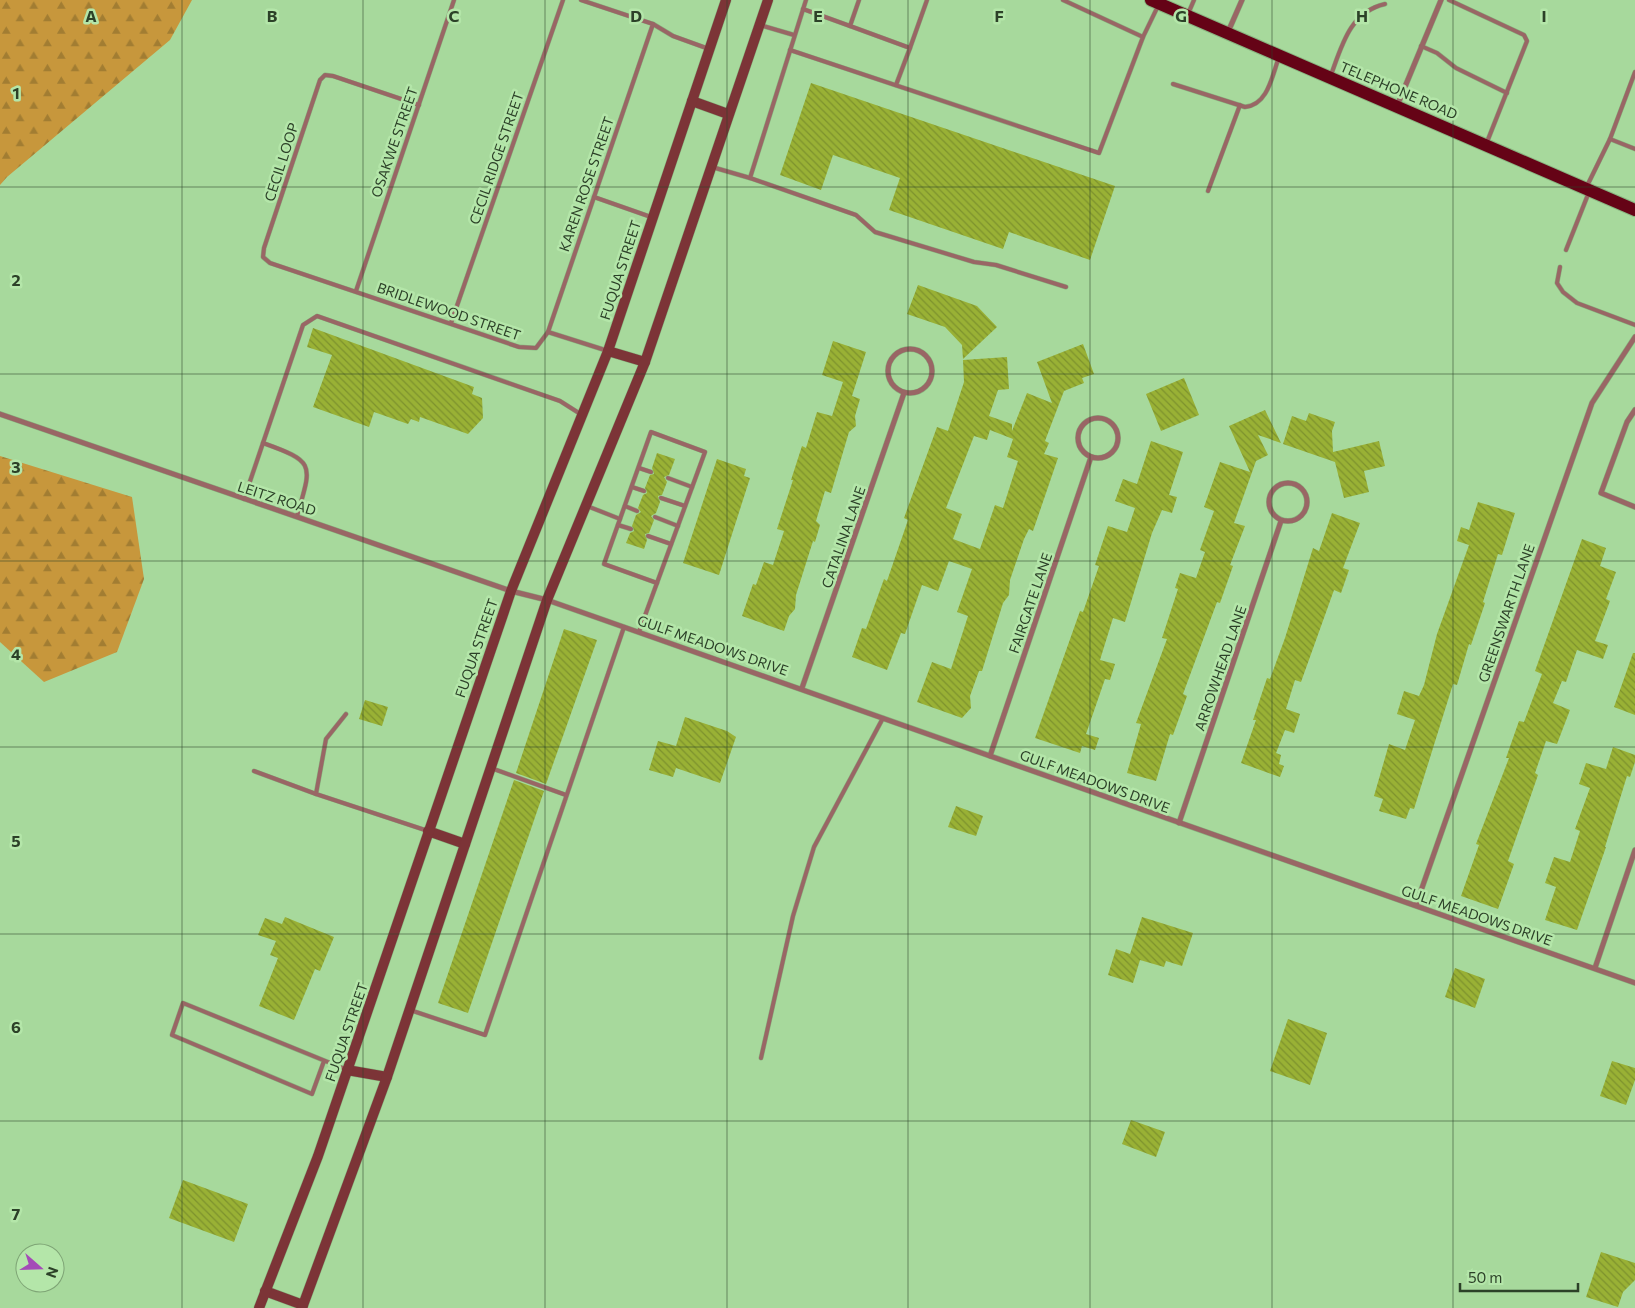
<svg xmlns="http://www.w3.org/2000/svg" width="1635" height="1308" font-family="Commissioner,sans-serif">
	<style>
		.forest { fill: url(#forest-firs) }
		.building { fill: url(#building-back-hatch); fill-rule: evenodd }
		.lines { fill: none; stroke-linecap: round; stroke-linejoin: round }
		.lane-casing { stroke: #89b580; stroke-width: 5 }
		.street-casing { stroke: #89b580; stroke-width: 6 }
		.secondary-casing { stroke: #89b580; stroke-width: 11 }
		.primary-casing { stroke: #89b580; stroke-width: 14 }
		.lane { stroke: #996665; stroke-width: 4 }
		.street { stroke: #996665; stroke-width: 5 }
		.secondary { stroke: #7c3437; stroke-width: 10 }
		.primary { stroke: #650316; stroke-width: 12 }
		.grid { fill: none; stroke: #2c4128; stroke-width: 1; stroke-opacity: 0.55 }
		.labels { text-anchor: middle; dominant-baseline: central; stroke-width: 5; stroke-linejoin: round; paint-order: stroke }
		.street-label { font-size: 14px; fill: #2c4128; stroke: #b4e6a9 }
		.grid-label { font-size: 16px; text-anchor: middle; font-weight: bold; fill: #2c4128; stroke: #b4e6a9; stroke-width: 5; stroke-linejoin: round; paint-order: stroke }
	</style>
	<defs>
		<pattern id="forest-firs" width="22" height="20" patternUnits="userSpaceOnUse" patternTransform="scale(1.25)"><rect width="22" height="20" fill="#c7973c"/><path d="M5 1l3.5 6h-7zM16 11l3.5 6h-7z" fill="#a27d32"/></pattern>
		<pattern id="building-back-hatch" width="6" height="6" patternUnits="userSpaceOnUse" patternTransform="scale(1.25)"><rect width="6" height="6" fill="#99b135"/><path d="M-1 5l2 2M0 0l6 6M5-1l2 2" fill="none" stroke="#7d922d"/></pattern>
	</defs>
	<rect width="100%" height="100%" fill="#a7d99c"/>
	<g class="forest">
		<path d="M0,0h192l-22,40 -163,137 -7,8z"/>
		<path d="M0,456l132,41 12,82 -27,73 -73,30 -44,-40z"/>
	</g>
	<g class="building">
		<path d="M811,83l304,103 -25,74 -81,-28 -6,17 -114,-39 11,-32 -67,-23 -12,35 -41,-15z"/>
		<path d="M918,285l59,21 20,21 -34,32 -1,-14 -17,-18 -38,-13z"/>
		<path d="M313,328l161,59 -2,7 10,4 1,20 -15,16 -48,-17 -1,5 -8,-3 -3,5 -34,-12 -5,15 -56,-20 19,-52 -25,-8z"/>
		<path d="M833,341l33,11 -14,44 8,3 -5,17 1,10 -7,6 -18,61 -6,-2 -9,30 4,4 -5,17 -2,-1 -17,54 -1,14 -6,7 -5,15 -42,-15 11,-32 3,1 8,-23 9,3 11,-34 -7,-2 16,-49h-2l11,-34 4,2 11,-36 15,4 11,-34 -21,-7z"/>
		<path d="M1083,344l11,30 -12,4 2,5 -20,8 -19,50 4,2 -5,11 14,4 -25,73 -4,-2 -5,10 -14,41 -1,15 -6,8 -21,68h-3l-9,25 1,12 -9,10 -45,-16 15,-40 19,7 17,-53 -11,-4 15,-43 -23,-8 -11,30 -16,-6 -17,49 -4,-1 -14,37 -35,-13 10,-29 4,1 18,-50 3,2 21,-61 -4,-2 33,-91 11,4 16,-49 -1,-22 44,-3 2,32 -11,1 -9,26 23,8v7l15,-38 25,10 -15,-41zM990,430l23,9 -6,18 11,4 -15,47 -8,-3 -15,44 -27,-10 9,-25 -16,-6 28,-72 13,4z"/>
		<path d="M1184,378l15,37 -38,16 -15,-37z"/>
		<path d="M1265,410l16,33 -23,-8 10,20 -12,6 -22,62 11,3 -15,39 3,1 -13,37 -3,-1 -34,92 4,2 -14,39 -3,-1 -14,47 -29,-8 14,-49 -5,-1 31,-84 -5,-1 16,-49 -3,-1 5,-15 16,5 9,-26 -5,-2 14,-39 -10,-4 16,-45 30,10 -21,-46z"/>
		<path d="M1309,413l26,9 -3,9 1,21 46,-11 6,25 -21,5 5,21 -25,6 -9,-36 -52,-18 9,-28 14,5z"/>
		<path d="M1151,441l32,11 -14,43 8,2 -5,16 -10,-3 -10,23 -27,89 -12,-4 -13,42 15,4 -5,16 -5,-1 -19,55 13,4 -4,12 -13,-4 -2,7 -45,-15 45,-127 3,1 16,-46 -4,-1 13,-39 19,6 8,-24 -20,-7 8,-22 14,5z"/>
		<path d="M657,453l18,6 -6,16 -5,2 3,5 -5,13 -4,1 2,6 -4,11 -5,3 3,4 -5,13 -4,1 2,6 -3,9 -18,-6 4,-10 4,-2 -2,-5 4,-11 5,-3 -3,-4 5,-13 4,-2 -2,-5 5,-13 4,-1 -2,-6z"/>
		<path d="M717,459l29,10 -2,7 6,2 -31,97 -36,-12z"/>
		<path d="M1478,502l37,11 -13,42 -4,-1 -15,48 2,1 -14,42 -2,-1 -12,41 -4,-1 -39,125 -4,-1 -4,11 -27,-8 4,-12 -9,-3 15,-52 16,6 10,-30 -18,-6 7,-23 15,5 5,-11 13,-51 32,-89 -12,-4 4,-14 8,3z"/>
		<path d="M1332,513l28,10 -17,45 6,2 -8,23 -7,-3 -33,92 -6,-2 -9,29 14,5 -6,19 -9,-3 -9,23 5,2 -2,9 5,2 -4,11 -39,-14 15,-43h-3l14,-42 3,1 15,-41 28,-90 6,3z"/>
		<path d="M1582,539l24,9 -6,18 16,6 -10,27 4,2 -15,40 13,4 -5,14 -26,-9 -11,32 -4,-1 -9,22 17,7 -13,34 -11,-3 -11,32 3,2 -30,86 6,3 -16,45 -37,-13 18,-51 -3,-1 33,-86h-3l13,-37 5,1 18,-48 -7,-3z"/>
		<path d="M564,629l33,11 -51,144 -30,-11z"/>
		<path d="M1633,653h2v62l-21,-8z"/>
		<path d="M365,700l23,7 -6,19 -23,-7z"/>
		<path d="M685,717l42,14 9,6 -16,46 -44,-15 -3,9 -24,-7 9,-29 18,5z"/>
		<path d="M1613,747l22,8v7l-5,15 -3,-1 -22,71h1l-29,83 -32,-10 11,-33 -11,-4 9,-26 16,5 10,-31 -5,-2 15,-41 -11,-4 7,-21 20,6z"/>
		<path d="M514,780l30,11 -76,222 -30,-10z"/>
		<path d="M956,806l27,10 -7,20 -28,-9z"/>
		<path d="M285,917l49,20 -14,34 -5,-2 -21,51 -35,-14 19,-48 -8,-3 6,-14 -18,-6 7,-17 17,6z"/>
		<path d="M1142,917l51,16 -11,33 -16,-5 -2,6 -24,-7 -7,23 -25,-8 8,-26 14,5z"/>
		<path d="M1455,968l30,11 -10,29 -30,-11z"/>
		<path d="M1288,1019l39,14 -17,52 -40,-14z"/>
		<path d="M1612,1061l23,7v12l-9,25 -26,-9z"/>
		<path d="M1131,1120l34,12 -9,25 -34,-13z"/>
		<path d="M183,1180l65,24 -14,38 -65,-24z"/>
		<path d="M1601,1252l34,11v17l-12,12 -5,15 -32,-10z"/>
	</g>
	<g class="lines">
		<g class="lane-casing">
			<g id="lane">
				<path d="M581,0l72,24 20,12 36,13"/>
				<path d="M859,0l-9,26 60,22 17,-48"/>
				<path d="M1063,0l80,37 15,-31"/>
				<path d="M1449,0l75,35 3,6 -40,101"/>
				<path d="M803,9l47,17"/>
				<path d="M1188,14l6,-14"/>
				<path d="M760,25l34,10"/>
				<path d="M1421,46l16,7 19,15 51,25"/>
				<path d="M790,50l309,103 44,-116"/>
				<path d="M1331,75c11,-30 19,-63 54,-71"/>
				<path d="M1173,84l72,23c23,-2 27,-31 34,-50"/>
				<path d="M896,85l14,-37"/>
				<path d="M419,105l-86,-29 -8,-1 -5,5 -56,168 -1,9 7,6 249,84 17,1 12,-16 105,-308"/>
				<path d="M1610,139l25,10"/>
				<path d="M712,167l38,11 56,-178"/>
				<path d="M750,178l106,37 19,17 99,30 22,3 70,22"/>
				<path d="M1587,186l23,-47 25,-67"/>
				<path d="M1208,191l32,-86"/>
				<path d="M594,197l57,20"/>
				<path d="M1566,250l23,-58"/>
				<path d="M1560,267l-3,16 6,9 14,11 58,22"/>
				<path d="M356,291l98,-291"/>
				<path d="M451,323l112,-323"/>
				<path d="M548,332l60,19"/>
				<path d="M263,443c53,19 49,21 34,73"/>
				<path d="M639,468l12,4"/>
				<path d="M668,478l24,9"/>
				<path d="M632,487l12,4"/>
				<path d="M661,498l24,8"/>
				<path d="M244,499l59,-174 14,-9 243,85 22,14"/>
				<path d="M587,506l33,13 31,-87 54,20 -66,180"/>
				<path d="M625,506l12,5"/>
				<path d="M655,517l23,9"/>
				<path d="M620,519l-16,45 53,19"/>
				<path d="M618,525l13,4"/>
				<path d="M648,536l23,8"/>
				<path d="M346,714l-20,25 -10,55 112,37"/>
				<path d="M491,768l75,27"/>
				<path d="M254,771l62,23"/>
				<path d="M410,1010l75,25 139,-408"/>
				<path d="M761,1058l32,-142 21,-69 69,-129"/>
				<path d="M324,1061l-12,33 -140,-59 11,-32 162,66"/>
			</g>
		</g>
		<g class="street-casing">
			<g id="street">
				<path d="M1228,32l14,-32"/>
				<path d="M1397,106l44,-106"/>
				<circle cx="910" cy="371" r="22"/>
				<path d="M1635,410l-8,12 -26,71 34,14"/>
				<path d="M0,414l511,177 36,9 1088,383"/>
				<circle cx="1098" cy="438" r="20"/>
				<circle cx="1288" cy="502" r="19"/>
				<path d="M802,688l102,-295"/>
				<path d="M990,756l101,-299"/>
				<path d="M1179,823l102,-302"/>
				<path d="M1416,905l176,-502 43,-66"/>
				<path d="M1595,968l40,-118"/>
			</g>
		</g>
		<g class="secondary-casing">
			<g id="secondary">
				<path d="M692,101l36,13"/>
				<path d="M608,351l37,11"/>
				<path d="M428,831l37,13"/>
				<path d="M347,1070l40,7"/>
				<path d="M265,1291l38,14"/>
				<path d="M259,1308l59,-152 193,-565 97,-240 118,-351"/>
				<path d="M302,1308l85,-231 160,-477 98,-238 123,-362"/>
			</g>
		</g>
		<g class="primary-casing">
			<path id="primary" d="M1151,0l484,210"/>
		</g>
		<use href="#lane" class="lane"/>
		<use href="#street" class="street"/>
		<use href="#secondary" class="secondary"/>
		<use href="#primary" class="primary"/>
	</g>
	<path class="grid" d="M182,0v1308M363,0v1308M545,0v1308M727,0v1308M908,0v1308M1090,0v1308M1272,0v1308M1453,0v1308M0,187h1635M0,374h1635M0,561h1635M0,747h1635M0,934h1635M0,1121h1635"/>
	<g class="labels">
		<g class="street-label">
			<text transform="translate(1399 90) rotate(23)">TELEPHONE ROAD</text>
			<text transform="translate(394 142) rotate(-71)">OSAKWE STREET</text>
			<text transform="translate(496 158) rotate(-71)">CECIL RIDGE STREET</text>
			<text transform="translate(281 162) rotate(-72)">CECIL LOOP</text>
			<text transform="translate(586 184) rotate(-71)">KAREN ROSE STREET</text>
			<text transform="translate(620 270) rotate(-72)">FUQUA STREET</text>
			<text transform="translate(449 311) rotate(19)">BRIDLEWOOD STREET</text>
			<text transform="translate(277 498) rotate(18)">LEITZ ROAD</text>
			<text transform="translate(843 537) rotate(-71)">CATALINA LANE</text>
			<text transform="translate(1030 603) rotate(-71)">FAIRGATE LANE</text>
			<text transform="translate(1506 613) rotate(-71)">GREENSWARTH LANE</text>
			<text transform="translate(713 645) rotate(19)">GULF MEADOWS DRIVE</text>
			<text transform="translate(476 648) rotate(-71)">FUQUA STREET</text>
			<text transform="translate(1220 668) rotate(-71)">ARROWHEAD LANE</text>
			<text transform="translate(1095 781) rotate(20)">GULF MEADOWS DRIVE</text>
			<text transform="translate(1477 915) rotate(19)">GULF MEADOWS DRIVE</text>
			<text transform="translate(346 1032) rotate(-71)">FUQUA STREET</text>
		</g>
	</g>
	<g class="grid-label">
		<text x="91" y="22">A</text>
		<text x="272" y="22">B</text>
		<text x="454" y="22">C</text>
		<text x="636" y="22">D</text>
		<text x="818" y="22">E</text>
		<text x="999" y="22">F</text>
		<text x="1181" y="22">G</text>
		<text x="1362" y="22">H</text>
		<text x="1544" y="22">I</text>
		<text x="16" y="99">1</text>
		<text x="16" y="286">2</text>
		<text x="16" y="473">3</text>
		<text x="16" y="660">4</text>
		<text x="16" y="847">5</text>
		<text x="16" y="1033">6</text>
		<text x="16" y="1220">7</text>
	</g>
	<g transform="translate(40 1268) rotate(110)"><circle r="24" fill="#b4e6a9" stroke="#7ea475"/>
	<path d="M0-4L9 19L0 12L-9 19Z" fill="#a44bb7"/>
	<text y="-8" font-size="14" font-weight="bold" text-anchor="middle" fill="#2c4128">N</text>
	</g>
	<path d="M1460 1283v8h118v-8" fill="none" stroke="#2c4128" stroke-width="2.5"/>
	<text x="1468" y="1283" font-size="15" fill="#2c4128" stroke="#b4e6a9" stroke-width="4" paint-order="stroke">50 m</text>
</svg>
